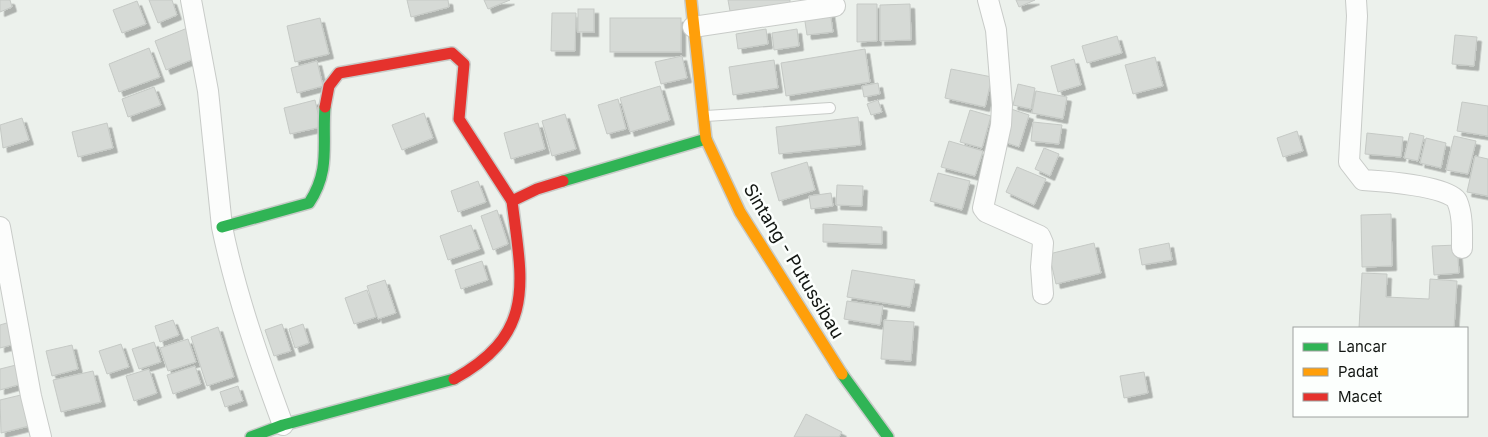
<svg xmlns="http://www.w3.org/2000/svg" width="1488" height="437" font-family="Inter,sans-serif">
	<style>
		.building { fill: #d6dad6; stroke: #c5c9c5; filter: url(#shadow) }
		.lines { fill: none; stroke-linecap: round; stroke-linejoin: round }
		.lane-casing { stroke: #c8cbc8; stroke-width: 12 }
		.street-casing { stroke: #c8cbc8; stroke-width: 22 }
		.fast-casing { stroke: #c8cbc8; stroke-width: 14 }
		.slow-casing { stroke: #c8cbc8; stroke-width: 14 }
		.jam-casing { stroke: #c8cbc8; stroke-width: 14 }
		.lane { stroke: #fcfdfc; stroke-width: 10 }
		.street { stroke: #fcfdfc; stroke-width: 20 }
		.fast { stroke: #30b455; stroke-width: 11 }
		.slow { stroke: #ff9f0a; stroke-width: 11 }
		.jam { stroke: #e5322d; stroke-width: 11 }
		.labels { text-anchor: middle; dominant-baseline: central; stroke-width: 5; stroke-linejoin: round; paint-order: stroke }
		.street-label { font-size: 18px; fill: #121612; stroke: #fcfffd }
	</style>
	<defs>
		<filter id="shadow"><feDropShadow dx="4.5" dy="4.5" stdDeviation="0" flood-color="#0004"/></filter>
	</defs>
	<rect width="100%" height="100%" fill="#ecf1ec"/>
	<g class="building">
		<path d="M0,0h10l2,7 -12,5z"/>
		<path d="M149,0h23l5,15 -19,8z"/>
		<path d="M407,0h41l1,7 -38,10z"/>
		<path d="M484,0h26l-22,9z"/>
		<path d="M728,0h62v3l-60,8z"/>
		<path d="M1016,0h19l-16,7z"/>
		<path d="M137,1l9,23 -24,9 -9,-23z"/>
		<path d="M857,4h20v37l-20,1z"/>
		<path d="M910,4l1,36 -31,1v-36z"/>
		<rect x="578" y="9" width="16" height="23"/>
		<path d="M830,11l3,21 -26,3 -3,-20z"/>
		<path d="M552,13h24l-1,38h-24z"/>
		<path d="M320,18l9,36 -34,8 -8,-36z"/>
		<rect x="610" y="18" width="71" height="34"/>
		<path d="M190,27l11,29 -35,14 -11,-29z"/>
		<path d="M766,29l2,15 -30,5 -2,-15z"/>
		<path d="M797,29l2,17 -25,4 -2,-17z"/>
		<path d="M1455,35l22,2 -3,29 -22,-2z"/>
		<path d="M1117,36l5,17 -35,10 -5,-17z"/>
		<path d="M149,48l11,29 -41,15 -10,-28z"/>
		<path d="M865,49l5,33 -84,14 -5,-33z"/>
		<path d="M682,56l5,22 -26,6 -6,-22z"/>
		<path d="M1155,57l8,29 -30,8 -8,-29z"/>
		<path d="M1074,59l7,26 -23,7 -7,-26z"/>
		<path d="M774,60l4,28 -45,7 -4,-28z"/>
		<path d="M317,61l6,25 -26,7 -6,-25z"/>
		<path d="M951,69l41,8 -7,30 -40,-9z"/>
		<path d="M878,83l2,11 -16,3 -2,-11z"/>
		<path d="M1018,84l17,4 -4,21 -18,-4z"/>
		<path d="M660,86l10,34 -40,12 -10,-34z"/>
		<path d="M154,87l7,18 -33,12 -6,-18z"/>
		<path d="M1036,91l31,6 -4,22 -31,-6z"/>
		<path d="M618,99l8,30 -19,5 -9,-29z"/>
		<path d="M315,100l6,27 -31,7 -6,-26z"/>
		<path d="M878,100l4,12 -11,3 -4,-11z"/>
		<path d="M1462,102l26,4v30l-31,-5z"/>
		<path d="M1011,109l18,6 -10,32 -18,-6z"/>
		<path d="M970,110l21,6 -9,32 -22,-6z"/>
		<path d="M424,113l9,25 -31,12 -10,-25z"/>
		<path d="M565,114l11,35 -24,7 -10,-35z"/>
		<path d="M858,117l3,28 -82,9 -3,-27z"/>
		<path d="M22,118l7,22 -26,8 -3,-23z"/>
		<path d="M1033,122l29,3 -3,19 -28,-3z"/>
		<path d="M107,123l6,25 -35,9 -6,-25z"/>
		<path d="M538,123l7,26 -34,10 -7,-26z"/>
		<path d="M1297,131l6,20 -20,6 -6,-19z"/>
		<path d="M1367,133l36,4 -2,20 -36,-3z"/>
		<path d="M1410,133l14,3 -6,25 -14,-3z"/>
		<path d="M1454,136l22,5 -8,33 -22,-4z"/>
		<path d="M1426,138l20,5 -5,25 -21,-5z"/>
		<path d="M949,141l34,10 -8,25 -34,-9z"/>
		<path d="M1044,148l15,6 -9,22 -15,-7z"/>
		<path d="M1475,156l13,3v37l-21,-4z"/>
		<path d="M807,162l8,28 -36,11 -8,-28z"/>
		<path d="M1017,167l29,12 -12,26 -28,-13z"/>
		<path d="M938,173l32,8 -8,29 -32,-9z"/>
		<path d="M478,181l8,21 -28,10 -7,-21z"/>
		<path d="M837,185l26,1 -1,20 -26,-1z"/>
		<path d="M831,193l2,13 -22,3 -2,-13z"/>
		<path d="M497,210l11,34 -15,6 -12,-34z"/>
		<path d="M1391,214l1,52 -30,1 -1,-52z"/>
		<path d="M823,224l59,3v17l-59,-2z"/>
		<path d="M471,225l9,24 -32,11 -8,-24z"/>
		<path d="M1094,243l7,30 -45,11 -7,-30z"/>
		<path d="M1169,243l3,17 -30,5 -3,-16z"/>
		<path d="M1457,245l2,28 -25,2 -2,-29z"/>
		<path d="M482,261l6,19 -27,9 -6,-19z"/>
		<path d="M852,270l63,10 -5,27 -63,-10z"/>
		<path d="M1362,273l25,1 -1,23 43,2 1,-20 27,2 -3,47h-95z"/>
		<path d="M385,280l11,33 -18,6 -11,-33z"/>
		<path d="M367,290l9,27 -22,7 -9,-26z"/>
		<path d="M847,301l36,5 -3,19 -36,-6z"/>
		<path d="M173,320l6,15 -19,7 -5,-16z"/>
		<path d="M884,320l30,2 -3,39 -30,-2z"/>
		<path d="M10,322l5,22 -15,4v-23z"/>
		<path d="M282,324l9,27 -17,5 -9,-26z"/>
		<path d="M303,324l6,19 -14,5 -6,-19z"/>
		<path d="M218,327l16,50 -27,9 -16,-49z"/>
		<path d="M188,339l8,23 -28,9 -8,-23z"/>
		<path d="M154,342l7,20 -22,7 -7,-20z"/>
		<path d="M121,344l8,23 -22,7 -8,-23z"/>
		<path d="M72,345l6,24 -26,7 -6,-25z"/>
		<path d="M20,364l5,19 -25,7v-21z"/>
		<path d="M195,366l6,18 -28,10 -6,-19z"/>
		<path d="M149,369l8,24 -23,8 -8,-25z"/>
		<path d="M93,371l8,31 -40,10 -8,-32z"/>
		<path d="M1144,372l4,21 -24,5 -4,-22z"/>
		<path d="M238,386l5,15 -18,6 -5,-15z"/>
		<path d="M25,394l8,31 -32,8 -1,-33z"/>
		<path d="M806,414l36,18 -3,5h-45z"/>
	</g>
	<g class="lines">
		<g class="lane-casing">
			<path id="lane" d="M706,116l124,-8"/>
		</g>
		<g class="street-casing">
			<g id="street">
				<path d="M191,0l17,91 14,136c14,68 37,133 61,198"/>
				<path d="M988,0l8,30 6,75 -1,20 -18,83 3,4 54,24 3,7 -2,24 2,27"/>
				<path d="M1356,0l1,16 -8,146 14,18c17,1 87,6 94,21 6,14 5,32 5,47"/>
				<path d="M693,27l142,-21"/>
				<path d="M0,227l31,169 10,41"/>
			</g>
		</g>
		<g class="fast-casing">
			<g id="fast">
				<path d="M563,181l143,-42"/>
				<path d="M222,227l87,-24c22,-33 13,-59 16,-96"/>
				<path d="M842,374l46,63"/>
				<path d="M251,437l32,-12 171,-46"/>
			</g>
		</g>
		<g class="slow-casing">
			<path id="slow" d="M691,0l15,139 34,73 102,162"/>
		</g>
		<g class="jam-casing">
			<g id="jam">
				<path d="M325,107l4,-21 10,-13 113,-20 12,11 -5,55 53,82"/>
				<path d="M454,379c83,-46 68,-97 58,-178l25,-12 26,-8"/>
			</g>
		</g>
		<use href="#lane" class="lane"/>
		<use href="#street" class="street"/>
		<use href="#fast" class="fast"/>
		<use href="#slow" class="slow"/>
		<use href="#jam" class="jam"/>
	</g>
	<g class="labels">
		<g class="street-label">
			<text transform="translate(794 261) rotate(59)">Sintang - Putussibau</text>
		</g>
	</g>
	<rect x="1293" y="327" width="175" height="90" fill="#fcfffd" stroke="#9ea29f"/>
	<rect x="1303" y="343" width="25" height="8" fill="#30b455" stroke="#9ea29f"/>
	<text x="1338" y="352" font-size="15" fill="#121612">Lancar</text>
	<rect x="1303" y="368" width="25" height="8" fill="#ff9f0a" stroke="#9ea29f"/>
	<text x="1338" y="377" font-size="15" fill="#121612">Padat</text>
	<rect x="1303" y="393" width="25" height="8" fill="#e5322d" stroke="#9ea29f"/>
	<text x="1338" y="402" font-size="15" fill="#121612">Macet</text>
</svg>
